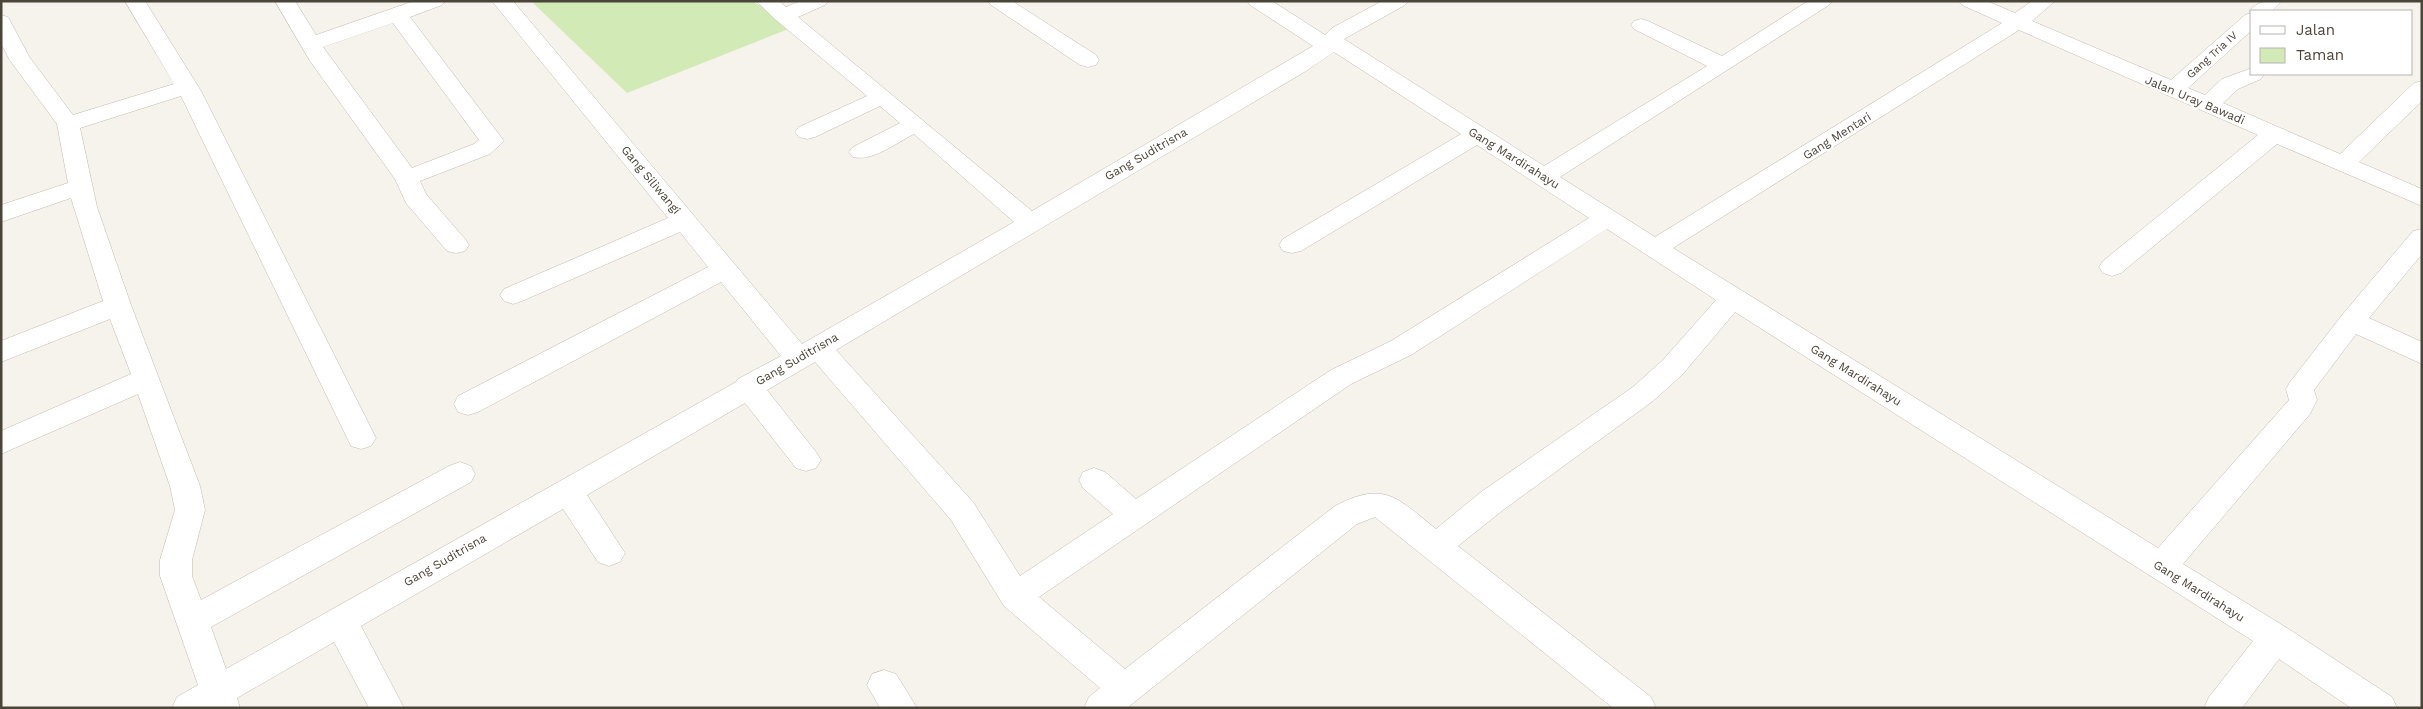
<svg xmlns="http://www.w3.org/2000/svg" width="2423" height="709" font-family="'Work Sans',sans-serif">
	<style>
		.green { fill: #d2eab5 }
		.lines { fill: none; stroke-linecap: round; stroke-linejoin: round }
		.minor-casing { stroke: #c2bbae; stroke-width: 1 }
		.minor { fill: #fff; fill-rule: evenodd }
		.labels { text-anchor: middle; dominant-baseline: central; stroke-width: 5; stroke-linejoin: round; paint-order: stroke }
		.far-street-label { font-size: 11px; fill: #4b4439; stroke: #fff }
		.street-label { font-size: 12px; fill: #4b4439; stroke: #fff }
	</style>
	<rect width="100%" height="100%" fill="#f6f3ec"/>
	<path class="green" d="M531,1h221l44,25 -169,67z"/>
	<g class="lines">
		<g class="minor-casing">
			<g id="minor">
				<path d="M125,1h20l56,90 175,347 -5,8 -10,3 -10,-3 -170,-350 -101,32 17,79 34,98 69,181 5,24 -13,50v16l9,24 248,-134 11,-4 11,4 4,8 -4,8 -260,145 15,42 510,-287 2,-3 43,-23 -60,-74 -243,130 -10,3 -10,-3 -4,-8 4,-8 250,-129 -28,-35 -158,69 -9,3 -9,-3 -4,-6 4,-6 164,-71 -176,-217h21l289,343 212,-122 -100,-88c-18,9 -42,28 -61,23l-4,-5 4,-5 47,-24 -20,-17 -65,31 -8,2 -8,-2 -4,-5 4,-5 68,-31 -91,-76 -20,-19h23l7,6 14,-6h28l-3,4 -27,12 234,194 281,-165 -63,-41 -3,-4h25l53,34 7,-7 50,-27h26l-3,4 -61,34 200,127 163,-100 -73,-37 -3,-4 3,-4 7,-2 7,2 74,35 86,-55h24l-3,4 -269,172 95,60 347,-214 -40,-18 -3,-4h28l28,12 17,-12h23l-23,20 139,59 74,-65 6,-2 -1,-2c8,-11 18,-10 32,-10l-10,10h-20v19l-64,58 17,7 17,-16 30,-11v6h12l-3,5 -23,10 -15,14 117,51 74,-71 8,-2v20l-63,61 63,27v17l-145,-62 -156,129 -9,3 -9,-3 -4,-6 4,-6 155,-126 -239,-105 -346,218 485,300 131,-148 -3,-11 4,-7 53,-68 70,-83 9,-2v25l-53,64 53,24v22l-66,-30 -42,56 3,10 -7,14 -127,150 104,64 105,69 5,11h-46l-72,-49 -37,49h-38l5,-11 44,-56 -518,-329 -52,62 -30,27 -150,109 -45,36 193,151 5,11h-43l-238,-191 -18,7 -230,184h-43l5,-11 11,-9 -96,-82 -53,-86 -136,-158 -48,28 49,62 5,8 -5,8 -10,3 -10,-3 -51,-65 -158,92 38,58 -5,9 -11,4 -11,-4 -35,-53 -202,117 43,82h-35l-35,-66 -97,56 3,10h-68l5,-11 21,-12 -38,-109v-16l15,-50 -5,-24 -32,-92 -137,60v-23l130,-57 -21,-55 -109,43v-21l102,-40 -32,-103 -70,24v-17l67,-22 -11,-59 -48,-65 -8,-16v-28l7,2 22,41 43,57 101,-31zM1334,52l127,82 -178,105 -4,6 4,6 9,2 9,-2 176,-106 112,73 -198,123 -60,29 -195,129 -31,-27 -11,-4 -11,4 -4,8 4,8 30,26 -93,62 -47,-74 -137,-152 470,-279zM1607,229l109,71 -53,60 -30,27 -152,105 -45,37c-39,-31 -51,-49 -101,-23l-210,163 -86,-72 312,-213 60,-29z"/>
				<path d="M275,1h20l21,34 98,-34h31l-3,4 -32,12 94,124 -14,13 -70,27 6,13 39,45 4,6 -4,6 -9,2 -9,-2 -41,-48 -11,-24 -85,-118zM393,23l86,117 -5,4 -62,24 -89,-121z"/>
				<path d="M988,1h24l84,54 3,5 -3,5 -8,2 -8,-2 -89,-60z"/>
				<path d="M884,670l12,4 21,34h-37l-13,-23 5,-11z"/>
			</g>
		</g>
		<use href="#minor" class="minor"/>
	</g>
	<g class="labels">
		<g class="far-street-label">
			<text transform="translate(2212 55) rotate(-42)">Gang Tria IV</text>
		</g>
		<g class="street-label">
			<text transform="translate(2195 100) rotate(23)">Jalan Uray Bawadi</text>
			<text transform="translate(1837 136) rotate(-32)">Gang Mentari</text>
			<text transform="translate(1146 154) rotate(-30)">Gang Suditrisna</text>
			<text transform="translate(1514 158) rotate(32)">Gang Mardirahayu</text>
			<text transform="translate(651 180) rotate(50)">Gang Siliwangi</text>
			<text transform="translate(797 359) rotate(-30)">Gang Suditrisna</text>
			<text transform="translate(1856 375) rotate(32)">Gang Mardirahayu</text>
			<text transform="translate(445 560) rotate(-30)">Gang Suditrisna</text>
			<text transform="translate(2199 591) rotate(32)">Gang Mardirahayu</text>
		</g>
	</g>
	<rect width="2423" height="709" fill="none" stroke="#4b4439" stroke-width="5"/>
	<rect x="2250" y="10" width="162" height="65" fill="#ffffff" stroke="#b7b4b0"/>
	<rect x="2260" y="26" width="25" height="8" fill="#ffffff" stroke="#b7b4b0"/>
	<text x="2296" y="35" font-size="15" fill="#4b4439">Jalan</text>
	<rect x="2260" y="48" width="25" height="15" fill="#d2eab5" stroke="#b7b4b0"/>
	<text x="2296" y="60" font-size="15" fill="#4b4439">Taman</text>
</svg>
